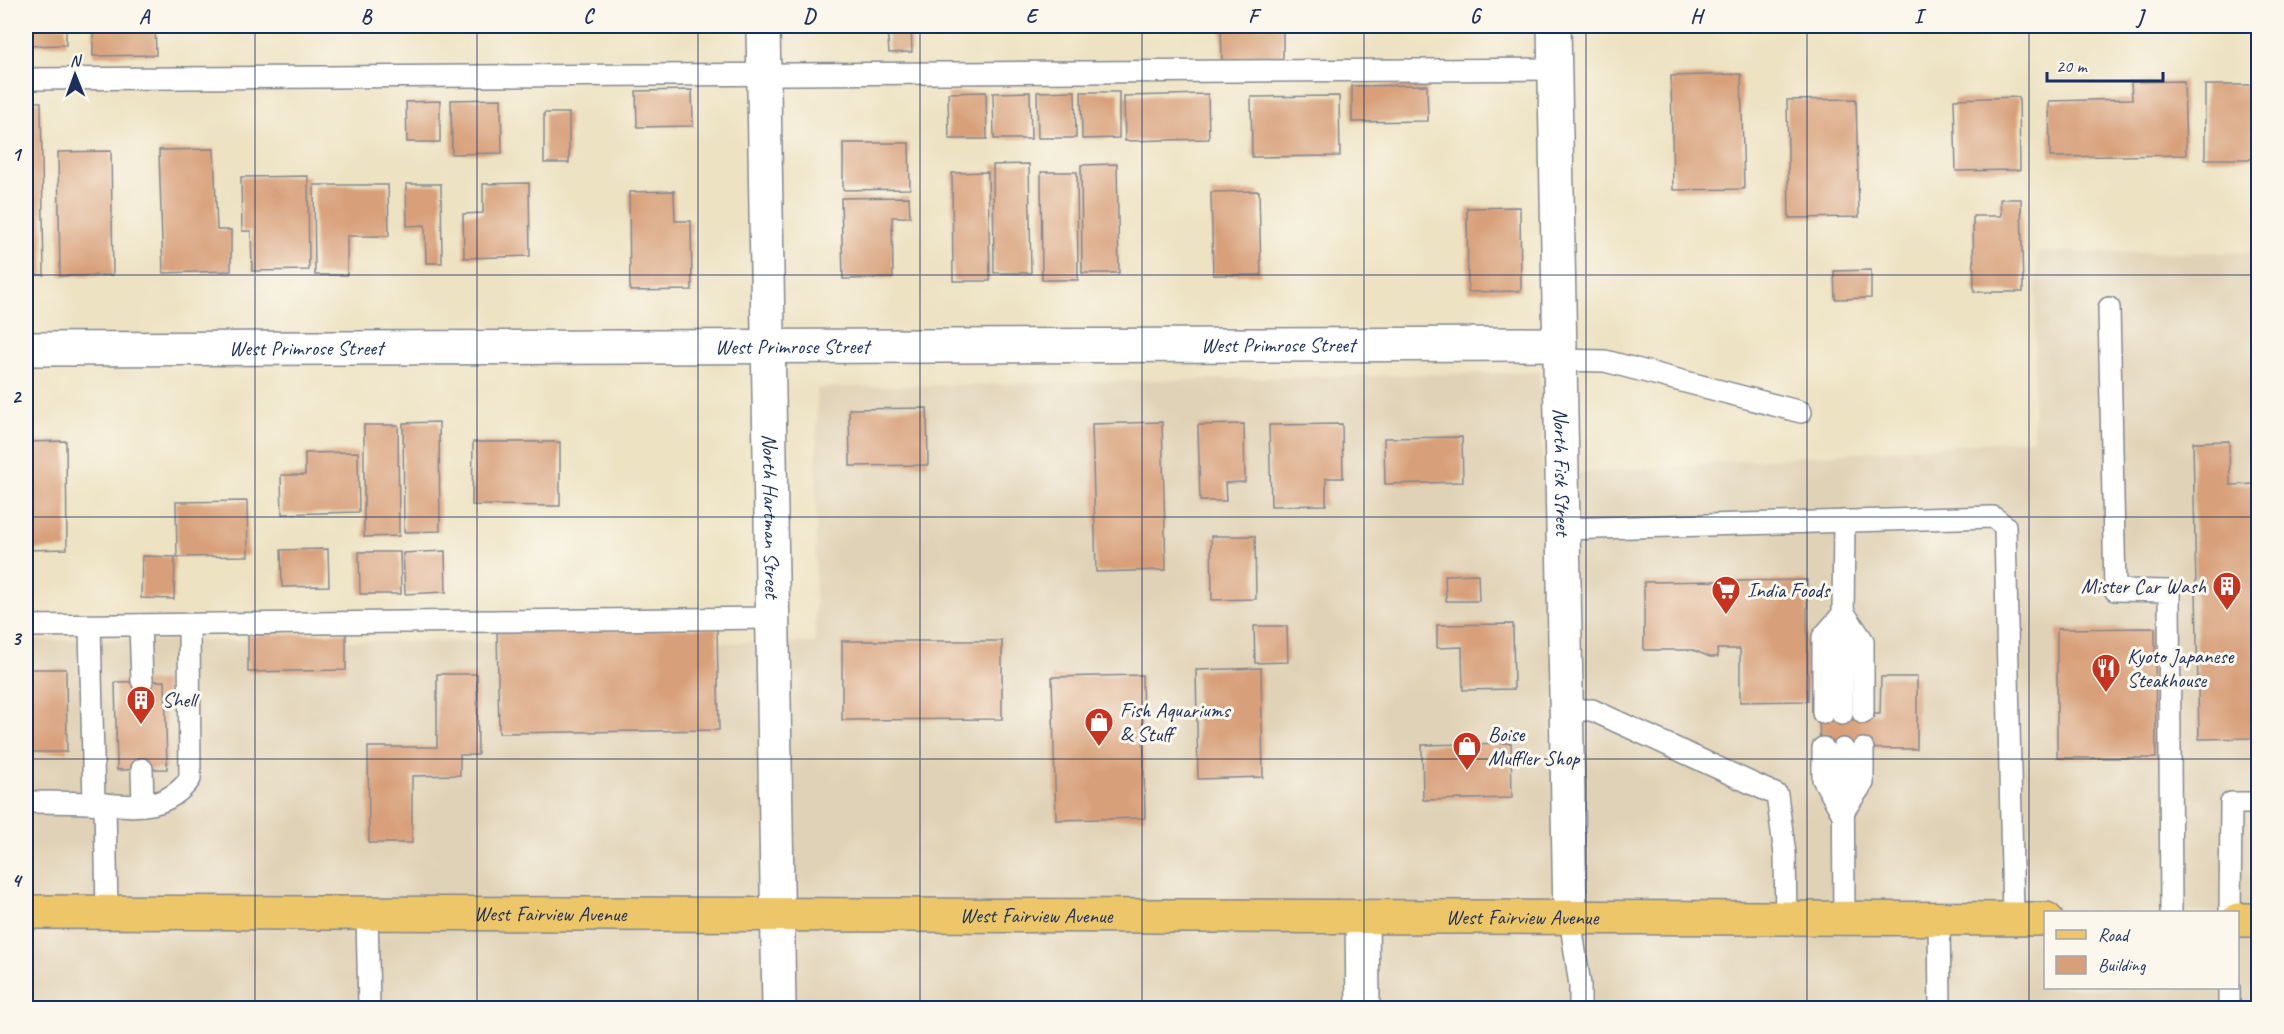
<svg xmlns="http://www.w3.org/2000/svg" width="2284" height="1034" font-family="Caveat,sans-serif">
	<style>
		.built { fill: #e0d2b6; fill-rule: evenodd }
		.building { fill: #d8a07a }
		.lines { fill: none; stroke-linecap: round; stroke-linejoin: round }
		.lane-casing { stroke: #848890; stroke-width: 24 }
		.street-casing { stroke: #848890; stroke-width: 36 }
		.primary-casing { stroke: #848890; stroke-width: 36 }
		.lane { stroke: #fff; stroke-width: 21 }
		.street { stroke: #fff; stroke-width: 33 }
		.primary { stroke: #ecc669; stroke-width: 33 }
		.grid { fill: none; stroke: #1b2f5e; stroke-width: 1.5; stroke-opacity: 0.55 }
		.labels { text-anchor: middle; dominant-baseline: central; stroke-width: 6; stroke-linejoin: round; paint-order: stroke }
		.street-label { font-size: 21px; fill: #1b2f5e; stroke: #fbf7ec }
		.poi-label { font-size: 21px; fill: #1b2f5e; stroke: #fbf7ec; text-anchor: start }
		.neatline { fill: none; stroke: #1b2f5e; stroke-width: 2 }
		.grid-label { font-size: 20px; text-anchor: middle; font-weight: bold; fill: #1b2f5e }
	</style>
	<rect width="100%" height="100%" fill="#fbf7ec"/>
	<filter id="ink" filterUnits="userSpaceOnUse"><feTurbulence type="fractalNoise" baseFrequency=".0167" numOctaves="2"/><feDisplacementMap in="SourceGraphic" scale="12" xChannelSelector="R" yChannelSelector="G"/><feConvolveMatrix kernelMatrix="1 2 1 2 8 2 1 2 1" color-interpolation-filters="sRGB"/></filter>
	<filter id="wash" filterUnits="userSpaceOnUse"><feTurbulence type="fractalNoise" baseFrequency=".008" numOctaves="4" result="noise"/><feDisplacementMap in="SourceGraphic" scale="24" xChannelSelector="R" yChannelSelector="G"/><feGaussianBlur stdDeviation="1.35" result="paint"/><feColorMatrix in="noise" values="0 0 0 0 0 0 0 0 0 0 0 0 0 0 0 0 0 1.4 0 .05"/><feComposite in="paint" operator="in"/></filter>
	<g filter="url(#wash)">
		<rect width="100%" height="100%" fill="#ede2c2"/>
		<path class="built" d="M2037,252l221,1v755h-2232v-368l789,3 2,-255 723,-16 3,104 490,-37zM2046,912h192v76h-192z"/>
		<g id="blocks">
			<g class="building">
				<path d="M26,26h40v19l-40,1z"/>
				<path d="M93,26h62l1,29 -63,1z"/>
				<path d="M887,26h24l1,26 -23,1z"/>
				<path d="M1221,26h62v34l-61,1z"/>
				<path d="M1741,74l3,115 -71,1 -2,-114z"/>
				<path d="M2184,81l2,74 -136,2 -1,-56 83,-2 -1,-17z"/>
				<path d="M1427,85l1,36 -76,1v-36z"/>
				<rect x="2205" y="85" width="53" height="74"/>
				<path d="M692,90l1,36 -56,1 -1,-36z"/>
				<path d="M1075,91l1,47h-38l-1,-46z"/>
				<path d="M986,92l1,47h-38l-1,-46z"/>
				<path d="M1030,92l1,47h-37l-1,-46z"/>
				<path d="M1081,92h38v46l-37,1z"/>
				<path d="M1208,94l1,45 -84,2 -1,-45z"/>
				<path d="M1339,96l1,60 -88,1 -1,-60z"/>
				<path d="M2019,97l1,73 -64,1 -2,-72z"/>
				<path d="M501,99l1,54 -50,1 -1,-54z"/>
				<path d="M1856,99l3,118 -70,1 -2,-118z"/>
				<path d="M440,101v41h-33l-1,-40z"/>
				<path d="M26,102h15l3,173h-18z"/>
				<rect x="544" y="113" width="25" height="50"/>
				<path d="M843,143h66l1,46 -67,1z"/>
				<path d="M214,149l3,81h14v41l-68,2 -4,-123z"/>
				<path d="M111,151l2,124 -53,1 -2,-124z"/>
				<path d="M1029,164l2,109h-37l-1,-108z"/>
				<path d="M1117,164l2,109h-37l-1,-108z"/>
				<path d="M988,172l2,109h-37l-1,-108z"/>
				<path d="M1041,172h36l1,108h-36z"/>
				<path d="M308,176l1,94 -57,1 -1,-40h-9l-1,-54z"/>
				<path d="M529,183l1,73 -66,2 -1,-44 20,-1v-29z"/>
				<path d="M406,184h35l1,79h-16l-1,-38 -18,1z"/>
				<path d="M314,185h74l1,51h-42v39h-32z"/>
				<path d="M674,191l1,30h16l1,69 -62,1 -1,-99z"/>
				<path d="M1259,191l2,84h-48l-2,-83z"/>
				<path d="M909,197l1,20h-18l1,61 -50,1 -2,-81z"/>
				<path d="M2000,199h21l2,93h-49l-1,-76h28z"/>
				<path d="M1520,207l1,84 -53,1 -1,-84z"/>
				<path d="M1871,270v28l-36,1 -1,-28z"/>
				<path d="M927,408l1,57 -78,1 -1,-57z"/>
				<path d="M439,422l1,109 -36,1 -1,-109z"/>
				<path d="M1162,422l4,148 -70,2 -4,-148z"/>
				<path d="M1244,424l1,58 -20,1 1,18h-26l-2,-76z"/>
				<path d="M1342,424l1,54h-17v27l-55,1 -2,-81z"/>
				<path d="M364,425h34l1,111 -35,1z"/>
				<path d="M1462,437l1,45 -78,2 -1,-46z"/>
				<path d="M66,441l1,108 -41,1v-108z"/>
				<path d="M2229,441l1,44 28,-1v254l-59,1 -6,-297z"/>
				<path d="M473,442h87v64l-88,-1z"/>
				<path d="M358,452l1,60 -77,2 -1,-39h24v-22z"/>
				<path d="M247,501l1,55 -71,1 -1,-55z"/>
				<path d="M1211,536h44l1,63 -44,1z"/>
				<path d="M328,549l1,37 -47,1 -1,-37z"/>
				<path d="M445,551l1,41 -41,2 -2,-41z"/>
				<path d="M359,552h41l1,42h-41z"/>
				<path d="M142,556l33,1 -1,42 -33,-1z"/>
				<path d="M1478,574l1,27h-33l-1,-26z"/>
				<path d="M1807,580l1,121 -68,1v-53h-23l1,8h-8l-17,-7h-49v-68z"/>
				<path d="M1513,624l1,65 -51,1 -1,-43 -25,1v-23z"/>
				<path d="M1254,626h33l1,36 -33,1z"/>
				<path d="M717,628l2,102 -220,3 -2,-102z"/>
				<path d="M2155,628l1,130h-99v-129z"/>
				<path d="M346,633v37l-98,2v-37z"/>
				<path d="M842,641h160v78l-160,1z"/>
				<path d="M1261,668l2,109 -65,2 -2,-109z"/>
				<path d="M26,669h40l1,83h-41z"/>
				<path d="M437,674h40l1,81h-18v20l-48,1v67h-43l-1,-96h69z"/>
				<path d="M1142,675l3,143 -89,2 -4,-143z"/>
				<path d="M1881,677h36v72l-97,-1 -1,-34h61z"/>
				<path d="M165,681l2,88 -50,1 -2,-88z"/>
				<path d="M1511,743l1,55 -89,2 -1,-55z"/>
			</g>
		</g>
	</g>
	<g filter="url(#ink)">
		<use href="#blocks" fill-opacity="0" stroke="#848890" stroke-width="1.5"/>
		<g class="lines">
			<g class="lane-casing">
				<g id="lane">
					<path d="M26,79l1529,-10"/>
					<path d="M2109,308l6,282 54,1 2,321"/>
					<path d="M1560,360l45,1 196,51"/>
					<path d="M1563,529l430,-12 12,9 8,393"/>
					<path d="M1844,613l19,28v72"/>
					<path d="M140,625l2,56"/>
					<path d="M26,626l747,-8"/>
					<path d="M90,626l4,177"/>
					<path d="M1566,710h26l185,85 8,59 1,65"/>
					<path d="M1823,713v-76l21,-24"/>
					<path d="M1842,714l2,-193"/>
					<path d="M1823,748v31l19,34 21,-30v-34"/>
					<path d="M1843,749l1,170"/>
					<path d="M142,769l1,36"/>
					<path d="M26,802c20,0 40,0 61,1 40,1 75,13 103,-24l-1,-154"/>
					<path d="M105,804l2,109"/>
					<path d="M2230,912l1,-109h27"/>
					<path d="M367,914l2,94"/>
					<path d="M1570,918l10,67v23"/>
					<path d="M1939,919l1,89"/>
					<path d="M2229,1008v-20"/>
				</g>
			</g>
			<g class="street-casing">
				<g id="street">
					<path id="s1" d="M763,26l16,982"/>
					<path id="s2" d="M1554,26l16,892"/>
					<path id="s3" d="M26,349l1534,-5"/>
					<path d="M1362,917l1,91"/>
				</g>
			</g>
			<g class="primary-casing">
				<g id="primary">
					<path id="s4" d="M26,912l2020,7"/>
					<path d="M2238,920h20"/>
				</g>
			</g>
			<use href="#lane" class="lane"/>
			<use href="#street" class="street"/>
			<use href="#primary" class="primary"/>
		</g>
	</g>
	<path class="grid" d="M255,26v982M477,26v982M698,26v982M920,26v982M1142,26v982M1364,26v982M1586,26v982M1807,26v982M2029,26v982M26,275h2232M26,517h2232M26,759h2232"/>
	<defs>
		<g id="building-pin" transform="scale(1.5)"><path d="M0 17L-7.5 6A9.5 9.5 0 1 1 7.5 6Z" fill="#c8321e" stroke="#fbf7ec"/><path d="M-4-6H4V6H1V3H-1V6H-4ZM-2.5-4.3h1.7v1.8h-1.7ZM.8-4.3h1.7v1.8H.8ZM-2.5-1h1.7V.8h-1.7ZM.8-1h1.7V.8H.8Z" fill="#fff"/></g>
		<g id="supermarket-pin" transform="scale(1.5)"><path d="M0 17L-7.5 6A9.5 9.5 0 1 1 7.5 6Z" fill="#c8321e" stroke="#fbf7ec"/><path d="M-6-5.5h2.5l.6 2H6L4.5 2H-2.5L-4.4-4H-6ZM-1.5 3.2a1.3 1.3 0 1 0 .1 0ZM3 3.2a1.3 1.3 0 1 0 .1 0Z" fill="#fff"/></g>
		<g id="restaurant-pin" transform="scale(1.5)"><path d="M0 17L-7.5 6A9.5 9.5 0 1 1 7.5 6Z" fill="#c8321e" stroke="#fbf7ec"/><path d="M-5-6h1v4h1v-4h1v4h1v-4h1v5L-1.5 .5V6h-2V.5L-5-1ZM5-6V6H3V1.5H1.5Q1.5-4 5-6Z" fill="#fff"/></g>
		<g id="shop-pin" transform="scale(1.5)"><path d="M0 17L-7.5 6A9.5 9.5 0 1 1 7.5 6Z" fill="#c8321e" stroke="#fbf7ec"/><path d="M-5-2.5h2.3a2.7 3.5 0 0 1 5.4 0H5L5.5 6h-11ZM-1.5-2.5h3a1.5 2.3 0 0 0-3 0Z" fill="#fff"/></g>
	</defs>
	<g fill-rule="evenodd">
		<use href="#building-pin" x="2227" y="586"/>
		<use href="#supermarket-pin" x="1726" y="590"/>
		<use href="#restaurant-pin" x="2106" y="668"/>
		<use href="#building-pin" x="141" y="700"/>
		<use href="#shop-pin" x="1099" y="722"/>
		<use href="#shop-pin" x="1467" y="746"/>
	</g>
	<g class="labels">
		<g class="street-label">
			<text stroke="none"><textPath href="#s3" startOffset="1252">West Primrose Street</textPath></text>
			<text stroke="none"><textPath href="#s3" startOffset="766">West Primrose Street</textPath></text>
			<text stroke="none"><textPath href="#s3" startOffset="280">West Primrose Street</textPath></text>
			<text stroke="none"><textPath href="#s2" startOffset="446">North Fisk Street</textPath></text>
			<text stroke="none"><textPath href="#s1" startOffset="490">North Hartman Street</textPath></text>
			<text stroke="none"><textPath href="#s4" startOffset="524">West Fairview Avenue</textPath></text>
			<text stroke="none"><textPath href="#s4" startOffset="1010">West Fairview Avenue</textPath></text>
			<text stroke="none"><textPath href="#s4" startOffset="1496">West Fairview Avenue</textPath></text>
		</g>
		<g class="poi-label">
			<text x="2206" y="586" text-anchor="end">Mister Car Wash</text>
			<text x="1747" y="590">India Foods</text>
			<text x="2127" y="656">Kyoto Japanese<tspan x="2127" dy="24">Steakhouse</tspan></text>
			<text x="162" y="700">Shell</text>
			<text x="1120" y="710">Fish Aquariums<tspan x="1120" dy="24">&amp; Stuff</tspan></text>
			<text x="1488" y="734">Boise<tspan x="1488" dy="24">Muffler Shop</tspan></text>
		</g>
	</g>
	<rect width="2284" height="1034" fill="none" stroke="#fbf7ec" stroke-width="66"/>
	<rect x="2044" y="911" width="195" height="78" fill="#fbf7ec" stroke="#a1a7b3" stroke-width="1.5"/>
	<rect x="2056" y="930" width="30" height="9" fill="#ecc669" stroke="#a1a7b3" stroke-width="1.5"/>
	<text x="2098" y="941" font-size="18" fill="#1b2f5e">Road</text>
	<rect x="2056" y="956" width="30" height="18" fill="#d8a07a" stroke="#a1a7b3" stroke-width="1.5"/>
	<text x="2098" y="971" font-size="18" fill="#1b2f5e">Building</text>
	<g transform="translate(75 75) rotate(359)" stroke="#fbf7ec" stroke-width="4.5" paint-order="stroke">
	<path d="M0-4.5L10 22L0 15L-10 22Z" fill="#1b2f5e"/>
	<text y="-9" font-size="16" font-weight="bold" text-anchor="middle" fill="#1b2f5e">N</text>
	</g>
	<path d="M2047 72v9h116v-9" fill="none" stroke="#1b2f5e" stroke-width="3"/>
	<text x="2056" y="72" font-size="18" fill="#1b2f5e" stroke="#fbf7ec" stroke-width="4.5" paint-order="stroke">20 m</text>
	<rect x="33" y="33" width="2218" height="968" class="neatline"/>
	<g class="grid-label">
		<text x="144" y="23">A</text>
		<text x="366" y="23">B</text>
		<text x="588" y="23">C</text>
		<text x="809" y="23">D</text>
		<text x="1031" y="23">E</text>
		<text x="1253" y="23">F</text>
		<text x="1475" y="23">G</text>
		<text x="1696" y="23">H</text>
		<text x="1918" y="23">I</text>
		<text x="2140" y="23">J</text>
		<text x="16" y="161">1</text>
		<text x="16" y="403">2</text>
		<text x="16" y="645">3</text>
		<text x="16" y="887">4</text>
	</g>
</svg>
